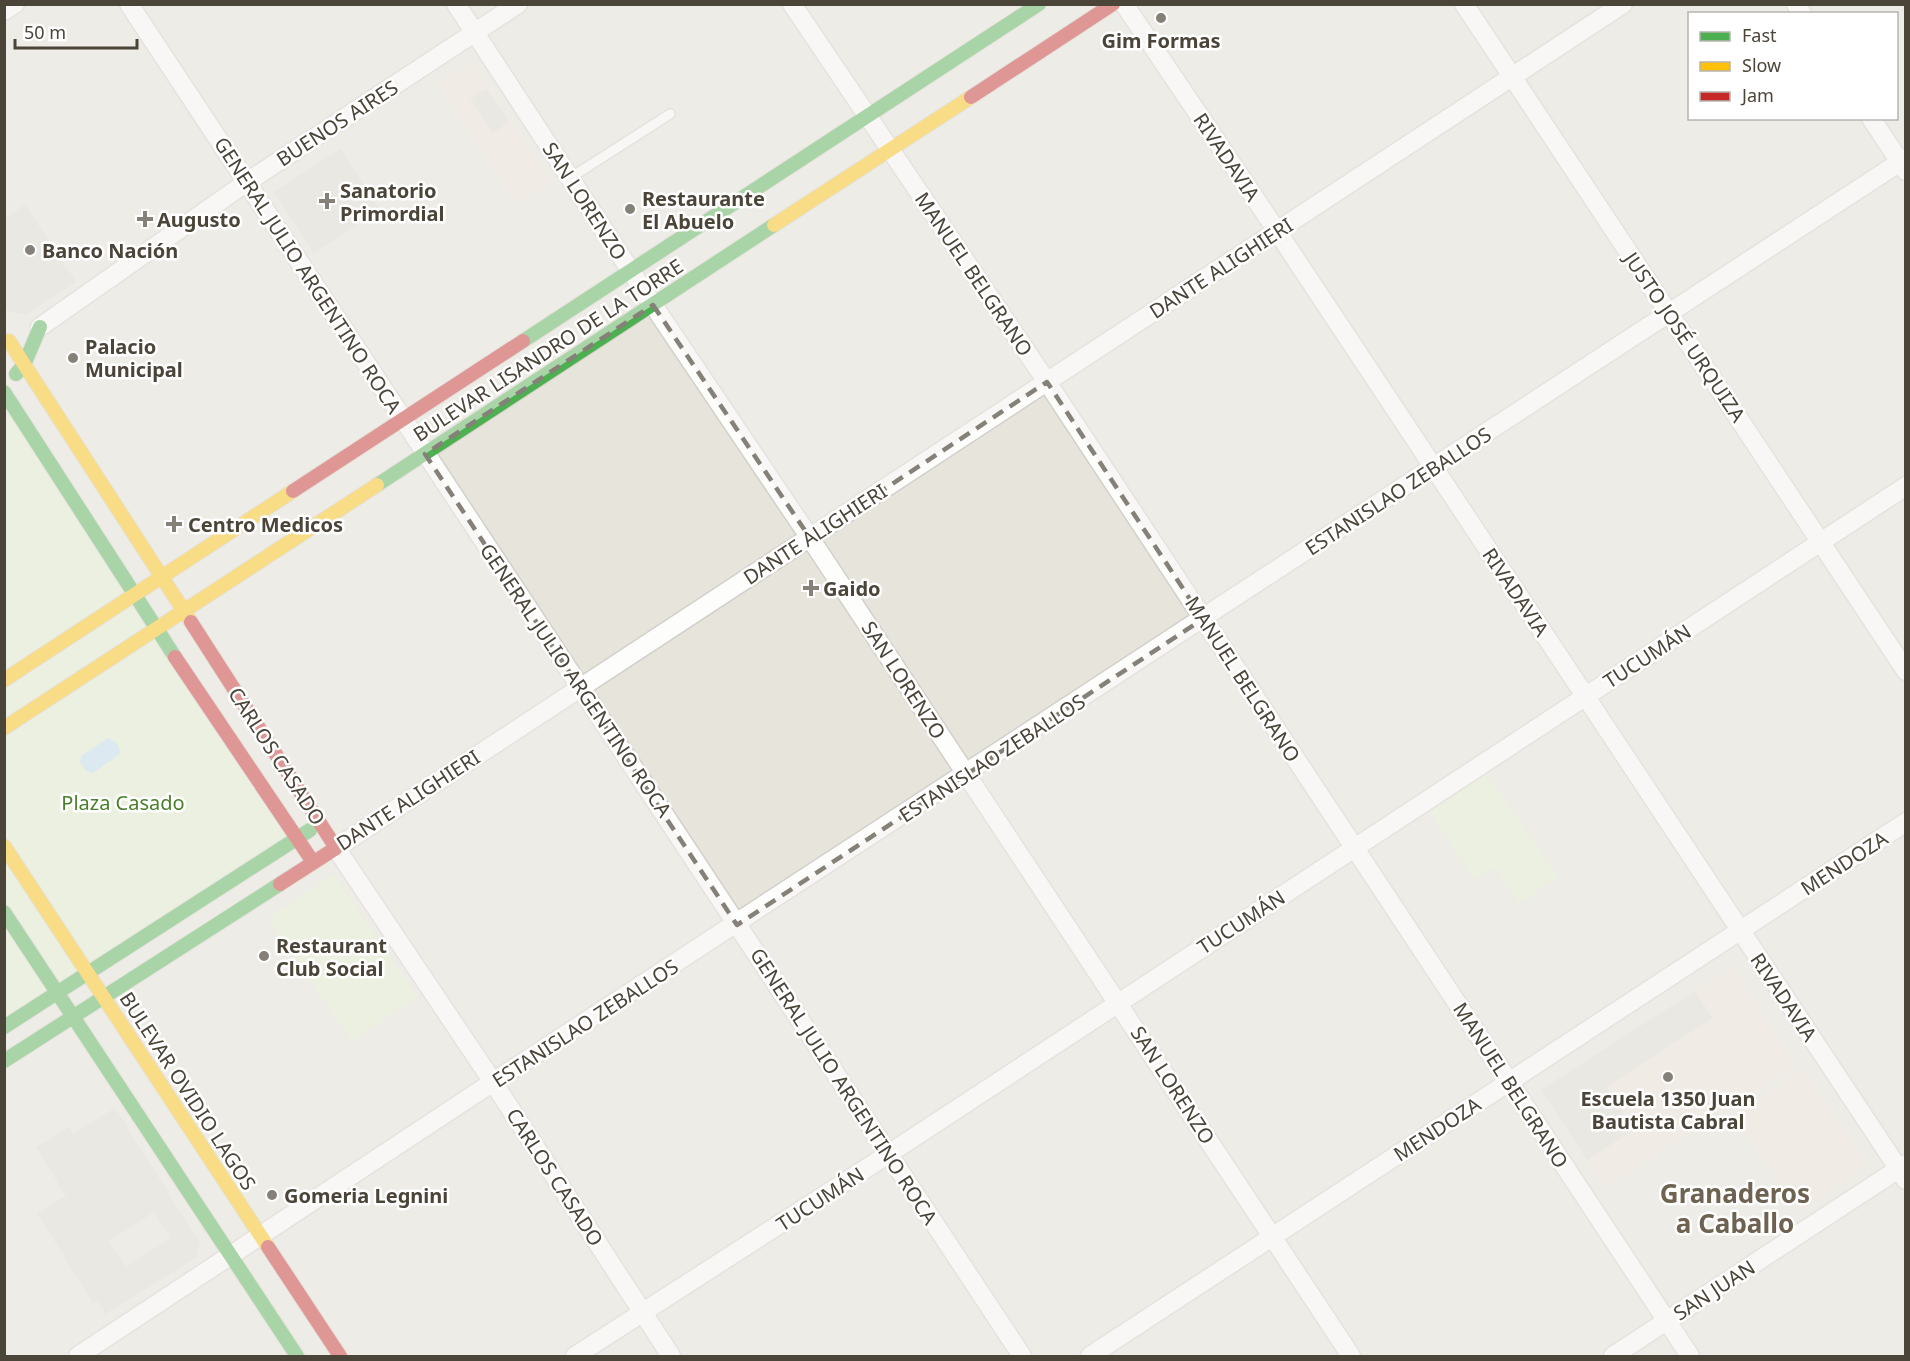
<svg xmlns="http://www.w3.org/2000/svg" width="1910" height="1361" font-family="'Noto Sans',sans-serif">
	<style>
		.residential { fill: #e7e4dc; fill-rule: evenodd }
		.education { fill: #eae5da }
		.green { fill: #e1eecf }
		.water { fill: #c0ddf1 }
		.building { fill: #dedbd6; fill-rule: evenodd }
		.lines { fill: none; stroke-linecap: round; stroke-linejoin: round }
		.lane-casing { stroke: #d2d0cb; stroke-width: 12 }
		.street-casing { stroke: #d2d0cb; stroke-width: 21 }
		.fast-casing { stroke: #d3cfc5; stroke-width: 16 }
		.slow-casing { stroke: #d3cfc5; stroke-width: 16 }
		.jam-casing { stroke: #d3cfc5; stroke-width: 16 }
		.lane { stroke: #fdfdfc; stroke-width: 9 }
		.street { stroke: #fdfdfc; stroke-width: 18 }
		.fast { stroke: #4caf50; stroke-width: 14 }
		.slow { stroke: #ffc107; stroke-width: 14 }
		.jam { stroke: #c62828; stroke-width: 14 }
		.marked { fill: none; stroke: #868178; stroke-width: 4.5; stroke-dasharray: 12 8; stroke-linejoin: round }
		.poi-dot { fill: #868178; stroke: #fff; stroke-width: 2 }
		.labels { text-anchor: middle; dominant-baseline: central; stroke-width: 5; stroke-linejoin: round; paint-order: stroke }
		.poi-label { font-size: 20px; font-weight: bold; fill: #4b4439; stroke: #fff; text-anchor: start }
		.street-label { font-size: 20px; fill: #4b4439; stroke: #fff }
		.park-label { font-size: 20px; fill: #4a7f2a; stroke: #fff }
		.district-label { font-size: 26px; font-weight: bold; fill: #6e6250; stroke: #fff }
	</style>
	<rect width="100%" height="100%" fill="#f4f2ee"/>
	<path class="residential" d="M5,5h1900v1351h-1900zM1690,14h206v104h-206z"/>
	<g class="education">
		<path d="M472,62l79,119 -34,23 -79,-121z"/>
		<path d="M1732,967l64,98 -191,123 -64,-98z"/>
		<path d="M1803,1070l66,95 -69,47 -66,-95z"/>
	</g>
	<g class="green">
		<path d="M4,404l283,434 -283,182z"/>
		<path d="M1486,774l72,103 -39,26 -24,-36 -21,12 -44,-68z"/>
		<path d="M333,874l84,122 -65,45 -84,-122z"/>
	</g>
	<path class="water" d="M108,738c8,3 12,8 12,16l-27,19 -7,-2 -6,-9 1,-6z"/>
	<g class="building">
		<path d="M486,89l23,33 -16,11 -23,-34z"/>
		<path d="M340,149l40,61 -66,43 -40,-61z"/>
		<path d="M25,205l51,77 -49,32 -18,-2 -5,-7v-86z"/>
		<path d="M1695,991l18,27 -107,69 28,43 -47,30 -46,-70z"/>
		<path d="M115,1108l85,136 -4,14 -91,56 -8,-13 -4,2 -56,-90 29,-17 -30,-49 33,-20 4,7zM154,1212l17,26 -45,29 -17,-26z"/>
	</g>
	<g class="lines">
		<g class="lane-casing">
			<path id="lane" d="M570,178l100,-64"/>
		</g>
		<g class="street-casing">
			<g id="street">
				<path d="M129,4l893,1352"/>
				<path d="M456,4l197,301 157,233 541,818"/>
				<path d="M792,4l255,378 643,974"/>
				<path d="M1124,4l153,227 629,949"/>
				<path d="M1464,4l442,667"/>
				<path d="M1796,4l6,10"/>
				<path d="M4,11l11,-7"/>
				<path d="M1871,118l35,53"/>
				<path d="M40,327l207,-145 271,-178"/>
				<path d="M78,1356l415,-274 1413,-924"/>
				<path d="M575,1356l315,-203 1016,-667"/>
				<path d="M671,1356l-178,-274 -157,-234 1287,-844"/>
				<path d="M1090,1356l816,-534"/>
				<path d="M1613,1356l293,-192"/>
			</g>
		</g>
		<g class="fast-casing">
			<g id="fast">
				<path d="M523,341l516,-337"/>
				<path d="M16,374l8,-9 16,-38"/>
				<path d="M4,392l171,265"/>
				<path d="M377,485l397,-260"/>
				<path d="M4,912l293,444"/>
				<path d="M4,1027l306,-197"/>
				<path d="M4,1061l276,-177"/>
			</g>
		</g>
		<g class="slow-casing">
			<g id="slow">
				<path d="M774,225l197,-128"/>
				<path d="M9,341l182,281"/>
				<path d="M4,680l289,-189"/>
				<path d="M4,728l373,-243"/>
				<path d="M4,846l264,401"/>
			</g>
		</g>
		<g class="jam-casing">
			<g id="jam">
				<path d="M971,97l142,-93"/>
				<path d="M293,491l230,-150"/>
				<path d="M191,622l145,226 -56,36"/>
				<path d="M175,657l138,205"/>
				<path d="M268,1247l72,109"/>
			</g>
		</g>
		<use href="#lane" class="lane"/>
		<use href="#street" class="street"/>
		<use href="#fast" class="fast"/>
		<use href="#slow" class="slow"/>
		<use href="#jam" class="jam"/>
	</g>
	<path d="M0 0H1910V1361H0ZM653,305l157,233 237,-156 156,237 -466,306 -312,-471z" fill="#f4f2ee" fill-opacity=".55" fill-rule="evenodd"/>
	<path class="marked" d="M653,305l157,233 237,-156 156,237 -466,306 -312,-471z"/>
	<g class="poi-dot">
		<circle cx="1161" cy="18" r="6"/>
		<path d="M324 192h6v6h6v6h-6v6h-6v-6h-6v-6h6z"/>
		<circle cx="630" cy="209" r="6"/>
		<path d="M142 210h6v6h6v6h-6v6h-6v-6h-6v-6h6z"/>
		<circle cx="30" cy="250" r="6"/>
		<circle cx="73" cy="358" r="6"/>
		<path d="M171 515h6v6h6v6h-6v6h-6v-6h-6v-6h6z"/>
		<path d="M808 579h6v6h6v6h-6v6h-6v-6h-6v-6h6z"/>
		<circle cx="264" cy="956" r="6"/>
		<circle cx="1668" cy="1077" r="6"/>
		<circle cx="272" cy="1195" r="6"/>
	</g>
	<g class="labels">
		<g class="poi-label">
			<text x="1161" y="40" text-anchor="middle">Gim Formas</text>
			<text x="340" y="190">Sanatorio<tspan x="340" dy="23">Primordial</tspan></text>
			<text x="642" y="198">Restaurante<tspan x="642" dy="23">El Abuelo</tspan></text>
			<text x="157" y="219">Augusto</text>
			<text x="42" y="250">Banco Nación</text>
			<text x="85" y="346">Palacio<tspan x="85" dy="23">Municipal</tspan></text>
			<text x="188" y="524">Centro Medicos</text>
			<text x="823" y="588">Gaido</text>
			<text x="276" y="945">Restaurant<tspan x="276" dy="23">Club Social</tspan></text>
			<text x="1668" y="1098" text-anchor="middle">Escuela 1350 Juan<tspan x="1668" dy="23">Bautista Cabral</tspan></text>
			<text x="284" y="1195">Gomeria Legnini</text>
		</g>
		<g class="street-label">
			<text transform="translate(337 123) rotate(-33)">BUENOS AIRES</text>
			<text transform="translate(1227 157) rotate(56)">RIVADAVIA</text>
			<text transform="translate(585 201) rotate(57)">SAN LORENZO</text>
			<text transform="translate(1221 268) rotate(-33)">DANTE ALIGHIERI</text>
			<text transform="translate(974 274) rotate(56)">MANUEL BELGRANO</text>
			<text transform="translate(308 275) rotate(57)">GENERAL JULIO ARGENTINO ROCA</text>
			<text transform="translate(1685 337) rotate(56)">JUSTO JOSÉ URQUIZA</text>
			<text transform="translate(548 350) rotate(-33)">BULEVAR LISANDRO DE LA TORRE</text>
			<text transform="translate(1398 491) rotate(-33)">ESTANISLAO ZEBALLOS</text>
			<text transform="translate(815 534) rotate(-33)">DANTE ALIGHIERI</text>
			<text transform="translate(1516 592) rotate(56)">RIVADAVIA</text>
			<text transform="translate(1647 656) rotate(-33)">TUCUMÁN</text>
			<text transform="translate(1243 679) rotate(57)">MANUEL BELGRANO</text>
			<text transform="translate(576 680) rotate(56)">GENERAL JULIO ARGENTINO ROCA</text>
			<text transform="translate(904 680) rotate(57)">SAN LORENZO</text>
			<text transform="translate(277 756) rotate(57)">CARLOS CASADO</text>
			<text transform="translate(992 758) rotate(-33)">ESTANISLAO ZEBALLOS</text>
			<text transform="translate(408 800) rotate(-33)">DANTE ALIGHIERI</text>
			<text transform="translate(1844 863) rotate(-33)">MENDOZA</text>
			<text transform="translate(1241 922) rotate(-33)">TUCUMÁN</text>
			<text transform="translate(1784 997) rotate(56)">RIVADAVIA</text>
			<text transform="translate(585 1023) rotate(-33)">ESTANISLAO ZEBALLOS</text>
			<text transform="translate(1173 1085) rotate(57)">SAN LORENZO</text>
			<text transform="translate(1511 1085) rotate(57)">MANUEL BELGRANO</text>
			<text transform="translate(844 1086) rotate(57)">GENERAL JULIO ARGENTINO ROCA</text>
			<text transform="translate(188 1091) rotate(57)">BULEVAR OVIDIO LAGOS</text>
			<text transform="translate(1437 1129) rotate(-33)">MENDOZA</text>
			<text transform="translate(555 1177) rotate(57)">CARLOS CASADO</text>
			<text transform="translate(820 1199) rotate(-33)">TUCUMÁN</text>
			<text transform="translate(1714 1290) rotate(-33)">SAN JUAN</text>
		</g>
		<g class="park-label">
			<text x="123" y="802">Plaza Casado</text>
		</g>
		<g class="district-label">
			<text x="1735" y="1193">Granaderos<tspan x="1735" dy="30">a Caballo</tspan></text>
		</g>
	</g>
	<rect width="1910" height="1361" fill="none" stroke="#4b4439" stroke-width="12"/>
	<rect x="1688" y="12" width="210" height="108" fill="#ffffff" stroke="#b7b4b0" stroke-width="1.5"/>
	<rect x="1700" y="32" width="30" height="9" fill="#4caf50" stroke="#b7b4b0" stroke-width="1.5"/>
	<text x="1742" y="42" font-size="18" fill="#4b4439">Fast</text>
	<rect x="1700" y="62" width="30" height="9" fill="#ffc107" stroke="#b7b4b0" stroke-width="1.5"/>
	<text x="1742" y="72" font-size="18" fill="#4b4439">Slow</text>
	<rect x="1700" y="92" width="30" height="9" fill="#c62828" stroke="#b7b4b0" stroke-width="1.5"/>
	<text x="1742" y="102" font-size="18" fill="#4b4439">Jam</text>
	<path d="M15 39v9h122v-9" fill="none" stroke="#4b4439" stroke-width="3"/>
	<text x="24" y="39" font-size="18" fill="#4b4439" stroke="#ffffff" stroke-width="4.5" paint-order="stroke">50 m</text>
</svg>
